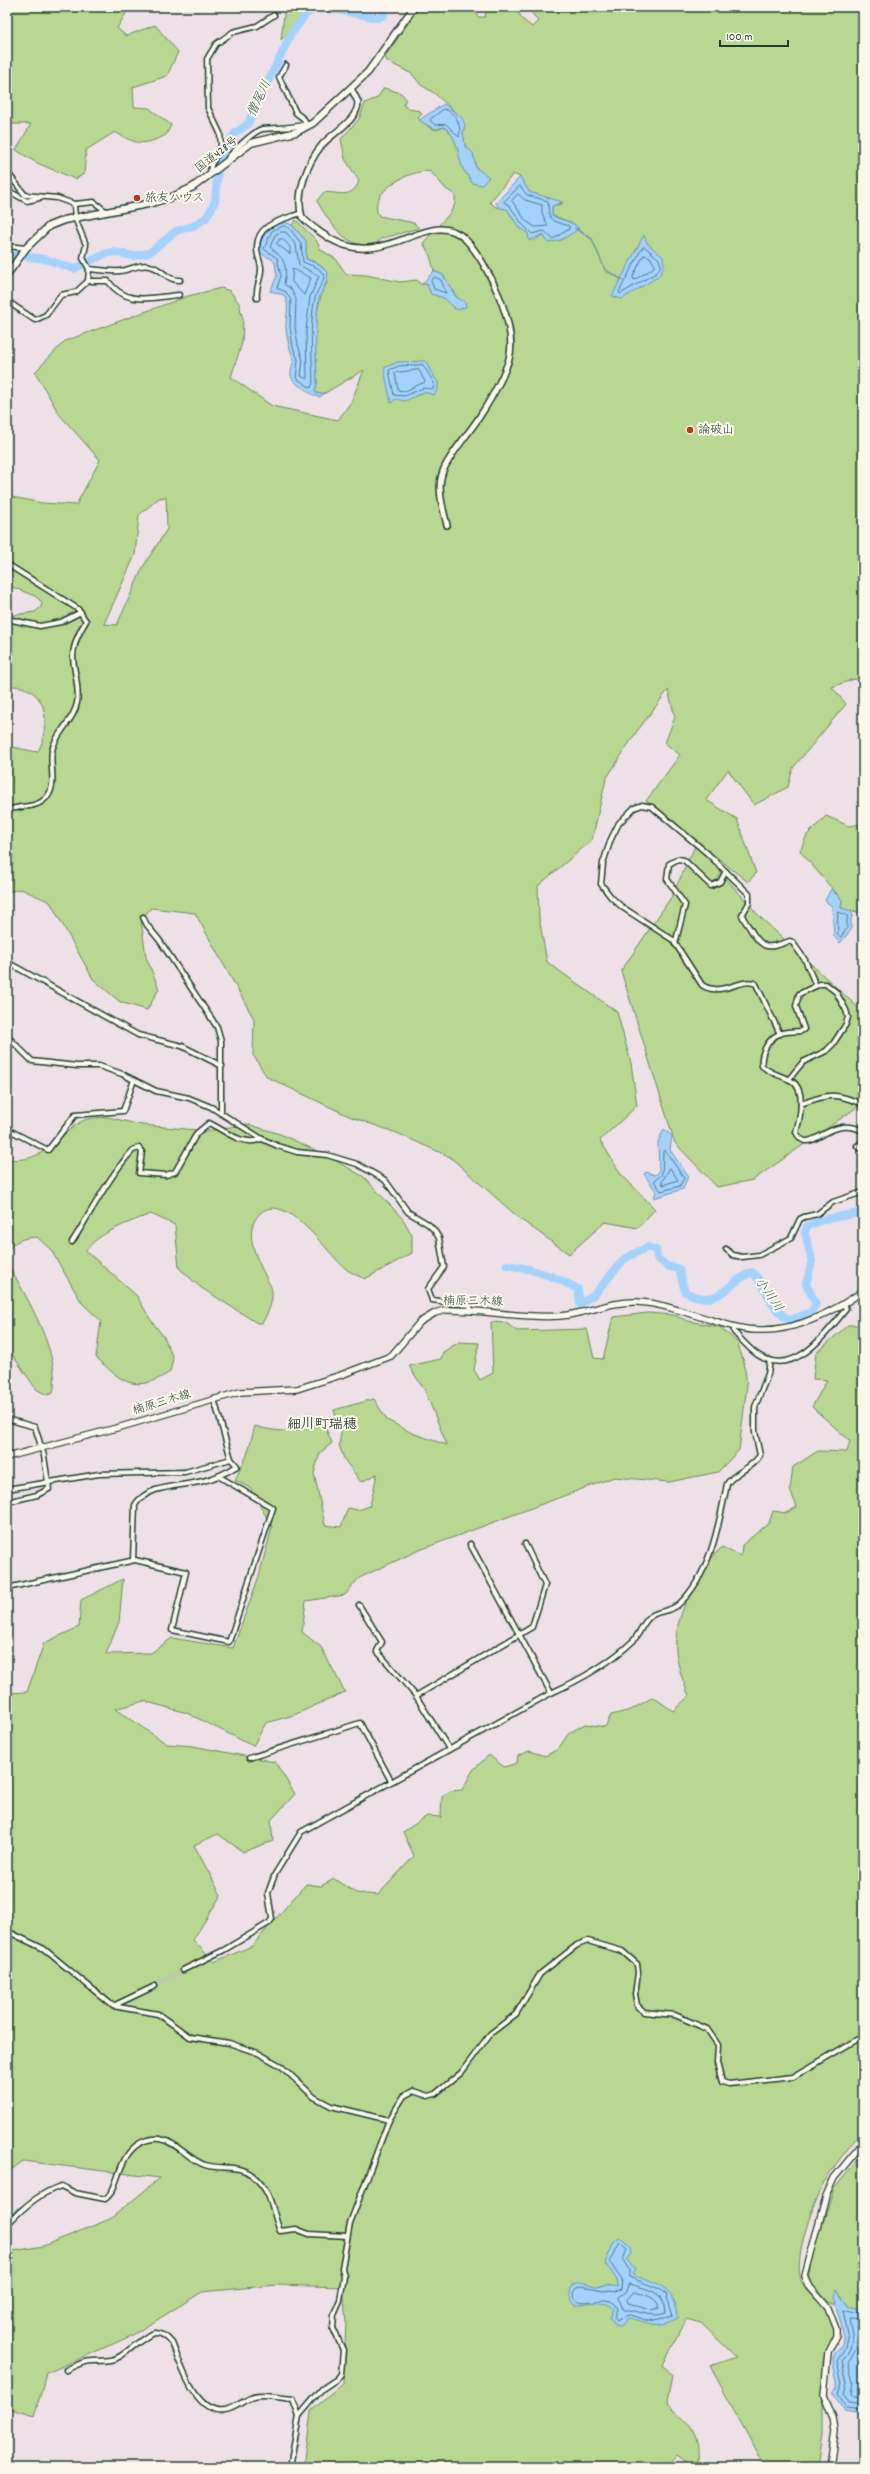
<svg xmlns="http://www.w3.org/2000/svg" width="870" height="2474" font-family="Dekko,'Klee One',sans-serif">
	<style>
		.green { fill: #b8d790; stroke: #6c8a62; fill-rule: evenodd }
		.water { fill: #a3d2ff; stroke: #6e96ae }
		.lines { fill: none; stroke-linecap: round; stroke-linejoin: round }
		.shore { stroke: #547985; stroke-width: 1 }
		.stream { stroke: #6e96ae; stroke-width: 1.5 }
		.river { stroke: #a3d2ff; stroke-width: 8 }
		.minor-tunnel { stroke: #c4bfc2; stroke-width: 4; stroke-dasharray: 4 2; stroke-linecap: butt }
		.minor-casing { stroke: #1f3d34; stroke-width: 7 }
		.tertiary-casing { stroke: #1f3d34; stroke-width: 8 }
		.secondary-casing { stroke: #1f3d34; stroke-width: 8 }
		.trunk-casing { stroke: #1f3d34; stroke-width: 9 }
		.minor { stroke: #fbf7ec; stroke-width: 4 }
		.tertiary { stroke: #fbf7ec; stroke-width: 5 }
		.secondary { stroke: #fbf7ec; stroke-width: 5.5 }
		.trunk { stroke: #fbf7ec; stroke-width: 6 }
		.poi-dot { fill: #c8321e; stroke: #fbf7ec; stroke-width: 1.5 }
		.labels { text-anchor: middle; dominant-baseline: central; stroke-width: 4; stroke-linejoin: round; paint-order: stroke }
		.street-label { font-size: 12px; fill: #1f3d34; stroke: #fbf7ec }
		.poi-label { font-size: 12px; fill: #1f3d34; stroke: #fbf7ec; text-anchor: start }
		.water-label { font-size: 13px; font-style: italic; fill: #395b5d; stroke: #fbf7ec }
		.quarter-label { font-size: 14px; font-weight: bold; fill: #1f3d34; stroke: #fbf7ec }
	</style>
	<rect width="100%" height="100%" fill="#ede0e6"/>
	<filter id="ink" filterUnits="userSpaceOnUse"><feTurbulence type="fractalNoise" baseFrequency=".025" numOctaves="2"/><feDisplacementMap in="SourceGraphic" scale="8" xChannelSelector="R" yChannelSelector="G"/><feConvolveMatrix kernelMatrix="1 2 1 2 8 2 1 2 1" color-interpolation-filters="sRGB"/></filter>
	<g filter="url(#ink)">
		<g class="green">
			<path d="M7,7h123l-13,21 9,8 29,-11 23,27 -11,24 -34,11 1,20 15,1 22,17 -5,10c-23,11 -29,10 -51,-3l-29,18 -2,24 -9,5 -38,-16 -21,-13 15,-26h-19l-5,-12z"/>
			<path d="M285,7h78v2l-51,1 -31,30z"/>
			<path d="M419,7h55l4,10h7l2,-10h17l15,6 3,6 10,8 6,-6 -10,-13 -4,-1h339v671l-12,2 -19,7 14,17 -53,64 -5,19 -34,18 -26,-35 -22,30 31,19 19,54 -8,9 -102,-81 34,-46 -15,-12 10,-26 -7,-27 -33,44 -29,45 -14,61 -54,46 1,32 8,44 70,50 14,51 6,43 -37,34 20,33 35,36 -17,19 -33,-6 -36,32 -49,-35 -70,-62 -53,-24 -46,-16 -84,-40 -14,-22 1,-36 -59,-106 -44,-5 -10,12 5,37 13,32 -12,21 -27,-8 -27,-23 -43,-77 -29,-13 -14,3v-146l30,6c5,-6 6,-13 7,-21 5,-26 -8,-47 -37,-45v-70l28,-4 6,-5 1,-5 -7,-6 -28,-11v-89l35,7 34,2 24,-45 -41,-46 -24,-42 30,-31 123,-45 33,-8 9,3 9,12 4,17 -1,23 -11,34 41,29 66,14 13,-18 13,-32 -39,23 -8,1 -2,-3 2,-8c-1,-33 -7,-72 11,-102l-13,-19 -9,-3v-18l-14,-16 4,-5 20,20 5,10 15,9 10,15 20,1 34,7 17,-2 3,4h7l4,10c8,1 22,7 24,15l4,-8 -16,-26 -9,-4 -4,-16 -7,-12 27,-30 5,-9v-9l-9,-6 -15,-17c-18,-5 -66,21 -52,44l35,7 5,5 -39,11 -3,5c-5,0 -11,2 -16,1 -20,-4 -35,-28 -44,-44l6,-8c13,-3 28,9 36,-12l-14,-22 -4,-20 18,-20 6,-16 12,-5 7,-10 17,5 5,6 -3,6 6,4 11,2 2,3 -4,4 12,10 7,2 7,-3c13,8 14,27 18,40 2,5 8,9 10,16l17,-5 -13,-10 -3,-15 -8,-7 -2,-14 2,-7 -14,-17 -17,-15 -13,-8 -9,-11 -25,-13 -2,-4zM513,174l7,3 9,15 33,12 -10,2v9l22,9 1,6 -14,10 -14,1 -4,-7 -9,7 -6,-8 -9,-5 -12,-19c-7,-4 -9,2 -17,-7zM166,497l1,32 -24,38 -26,58 -13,-1 31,-69 4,-40 20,-17z"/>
			<path d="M826,816l23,10 14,-2v89l-22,-4 1,-9 -42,-49 7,-16z"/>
			<path d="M696,844l64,73 103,95v91l-110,77 -36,7 -42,-44 -54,-172 51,-75z"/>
			<path d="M107,1117l35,8 66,6 39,-7 33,10 46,21 38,22 39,42 9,16v18l-47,26c-6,-3 -14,-6 -19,-10 -17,-13 -67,-90 -91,-49 -10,17 3,41 11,57 2,5 6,10 6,14 1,12 -4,22 -10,32h-5l-57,-36 -21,-19 -4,-43 -24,-11c-19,7 -56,20 -65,37l51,45 13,23 14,18 9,21 -3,14c-34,22 -48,11 -74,-15l5,-36 -19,-18 -31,-53 -14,-13c-14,1 -23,3 -30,15v-93c37,5 49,-22 75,-38 6,-3 17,-3 25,-4z"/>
			<path d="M7,1263c19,32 55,93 46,130l-6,2 -11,-6 -29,-42z"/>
			<path d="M648,1313l26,2 14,6 32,6 17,15 7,20 3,23 -8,65 -21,22 -49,10 -55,-5 -197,74 -58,27 -14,17 -39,6 -4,31 19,15 24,45 -51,23 -28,8 -13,23 -66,-33 -43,-12 -29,8 52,35 26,2 82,16 20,32 -24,26 2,21 -30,11 -25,-18 -24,11 27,50 -28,45 21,22 38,-16 54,-62 15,2 13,-7 22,14 22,2 36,-39 -11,-24 24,-16 14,1 1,-21 9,-5 11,-1 11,-20 16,-15 15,12 13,-4 1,-7 11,-5 16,5 13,-7 11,-16 16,-9 20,3 6,-12 20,-5 22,-13 20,14 16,-15c-7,-17 -15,-39 -13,-57 1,-28 26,-74 46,-92l19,9 1,-11 27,-22 4,-12 13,2 11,-6 -7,-17 3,-23 25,-16 29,1 3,-11 -38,-34 15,-27 -14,-1 3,-26 32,-28h15v805c-12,15 -25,30 -35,46 -13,20 -37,86 -26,107 10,18 36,28 30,54 -2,8 -7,15 -9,23v75l-5,32h-53l-55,-101 26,-9 -35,-34 -15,-4 -23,46 9,10 -5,29c25,21 33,29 31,63h-5l-16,-12 -10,12h-363l7,-56 32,-27 3,-61 -3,-36 -67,-2 -74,7 -71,44 -84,37 -13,43 -27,-8v-156l36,-6 67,-27 50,-41 -137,-17 -16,12v-495l1,15 19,-1 17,-49 35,-16 2,-27 42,-21 -4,43 -13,32 45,-1 21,-15 61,10 26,-72 13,-49 -22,-39 -15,-8 12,-25 8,-29c27,8 43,5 69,-2l8,19 -12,10 -6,20 11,52 16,2 7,-19 10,2 12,-4 7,-32 -16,8 -17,-23 -5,-14 2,-12 -7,-23 40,-11 13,21 25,13 35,12 -22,-54 -16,-25 32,-7 2,-7 16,-10 20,1 -5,27 6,10 13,-7 -2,-51 15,1 11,8 70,-2 7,29 9,1 10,-42z"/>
			<path d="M863,2153v158l-14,-4 -12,-16 -2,12h-5l-21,-22 5,-30 20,-62z"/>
			<path d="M863,2443v24h-8l6,-8z"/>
		</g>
		<g class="water">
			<path d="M444,104l18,14 3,7 -2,7 2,14 8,7 3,15 13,9 -7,8 -10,-2c-2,-7 -8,-11 -10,-16 -4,-13 -5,-32 -18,-40l-10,2 -15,-9z"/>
			<path d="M520,177l9,15 34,10 -11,4v9c8,6 22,6 27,14l-18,11 -13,3 -5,-9 -14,7 -1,-8 -9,-5 -12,-19 -7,-1 -4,-5z"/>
			<path d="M285,222l7,3 14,16v18l14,6 8,8c0,10 -7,17 -9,26 -5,28 -3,56 -2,84l-2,8 2,3 8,-1 -5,4c-8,-1 -11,-5 -17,-9 -14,-9 -14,-12 -9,-28 -4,-10 -7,-20 -8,-31 -1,-12 5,-23 -2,-34l-14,-4 7,-15 -2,-13c-3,-6 -9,-5 -13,-9 -7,-6 3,-21 7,-27z"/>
			<path d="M644,235l3,8 16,14 1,10 -5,9 -37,23 -10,-3z"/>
			<path d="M434,271l9,4 13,22 9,5 1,5 -9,3 -13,-12 -13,-4 -4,-10h-5z"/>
			<path d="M426,361l4,10 8,11v7l-4,6 -10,-3 -19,9 -9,-2 -5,4 -7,-35 14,-6z"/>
			<path d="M831,889l11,11 -1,8 10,3 2,5 -2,1v13l-11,13 -6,-7 -2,-30 -7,-5z"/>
			<path d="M664,1129l8,7 -2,14 18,26 -5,13 -29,9 2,-7 -12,-17 2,-2 9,3 4,-3 -1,-30z"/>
			<path d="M620,2238l11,9 1,7 -5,6 8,10 -3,4c4,4 10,4 15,5 18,6 31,20 31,39 -25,12 -27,4 -50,0l-7,8 -6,-1 -5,-7 4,-9c-8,-11 -27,-3 -40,-4 -6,-8 -5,-13 -1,-21l8,-2 14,4 11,-1 12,2 -1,-7 -12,-17 9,-21z"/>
			<path d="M836,2290l13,17 14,4v103l-18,-3 -13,-19 5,-4c2,-15 -13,-30 5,-42 5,-22 -10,-35 -6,-56z"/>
		</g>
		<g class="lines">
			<g class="shore">
				<path d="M444,109c12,4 18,16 15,28l-13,-13 -11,1 -5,-5z"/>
				<path d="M520,186l7,9 21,6c1,20 1,19 21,25v3l-16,10 -9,-8 -12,3 -10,-10 -12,-18 -6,-4z"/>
				<path d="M518,194l7,6 17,5v8l6,13 -13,1 -9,-6 -14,-20z"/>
				<path d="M284,226l5,2 12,15 2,19 15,6 6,7c0,8 -7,14 -9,23 -6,27 -3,56 -2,85l-2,5 -15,-10 2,-18 -5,-13 -3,-20 1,-27 -5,-8 -9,-4 4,-12 -4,-18 -13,-9 8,-18z"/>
				<path d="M281,232h5l10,13 3,20 20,11 -9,21 -4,34 1,48 -6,-3 2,-16 -5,-15 -3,-18 1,-28 -5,-10 -7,-5c4,-21 0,-25 -14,-37l5,-12z"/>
				<path d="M280,239h3l7,8v7l-13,-10z"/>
				<path d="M645,247l14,12 2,7 -5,7 -36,21 -1,-2 23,-44z"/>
				<path d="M644,255l6,2 5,8 -3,4 -18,11 -1,-3z"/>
				<path d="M293,269l18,9 -7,17 -12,-13z"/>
				<path d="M435,277l6,3 5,13 -12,-4 -3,-8z"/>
				<path d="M423,365l11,18 -1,6 -10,-1 -18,8 -11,-1 -5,-25 10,-4z"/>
				<path d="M419,370l6,12 -20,9 -7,-1 -3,-17z"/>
				<path d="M838,912l9,3v13l-6,9 -3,-2z"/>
				<path d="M665,1150l19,28 -4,8 -19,5 -7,-10 8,-7 1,-22z"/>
				<path d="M670,1168l8,12 -15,5 -1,-3z"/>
				<path d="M620,2243l7,6 -4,11 6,10v7l28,11 9,6 7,22 -24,5 -21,-7 -11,7 -2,-3 3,-10c-12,-19 -31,3 -44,-9l-1,-6 3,-5 5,-2 34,6 6,-2 1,-10 -12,-17z"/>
				<path d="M629,2284c18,5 36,7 37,29 -15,6 -27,-4 -42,-3l-6,-12 7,-5z"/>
				<path d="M634,2292c10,2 24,5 25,16l-8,2 -23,-7 -1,-3z"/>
				<path d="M863,2315l-20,-5 5,25 -3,13 -8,13 5,22 -4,11 9,14 16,2"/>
				<path d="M863,2320l-13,-1 3,17 -3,14 -8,11 5,21 -3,13 6,8 13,2"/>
				<path d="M863,2326l-5,1 -2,23 -8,12 5,20 -2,13 3,3 9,1"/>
			</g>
			<g class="stream">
				<path d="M575,228l17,11 13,31 18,10"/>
				<path d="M7,2221l10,-12 8,-4"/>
				<path d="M857,2467l6,-7"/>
			</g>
			<g class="river">
				<path d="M323,7l55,11 6,-3 -1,-8"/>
				<path d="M7,254l38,5 29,10 31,-15 9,-2 19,4 16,-3 27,-22 17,-5 13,-8 9,-16 4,-44 17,-26 11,-7 44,-91 16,-21 11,-6"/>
				<path d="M507,1265c26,4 48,11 71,24l2,15 15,-10 29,-35 23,-12 9,3 1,8 10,8 12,3 6,23c36,18 40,-9 67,-20 16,14 17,40 39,48l20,-8 5,-8 -10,-20 6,-23 -7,-28 2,-7 15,-6 41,-8"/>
			</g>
			<path class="minor-tunnel" d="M155,1986l28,-16"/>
			<g class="minor-casing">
				<g id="minor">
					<path d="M286,65l-7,12 17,36 8,6 2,6"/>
					<path d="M228,158c5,-7 26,-27 34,-29 16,-2 27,0 44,-5"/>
					<path d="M7,172l18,23 32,3 17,6 20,-2 13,10"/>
					<path d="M210,173l1,-8 10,-18 -1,-14 -12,-25 -1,-49 9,-15 17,-12 24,-6 17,-11"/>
					<path d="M7,190l20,11 12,-3"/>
					<path d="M74,204l1,14 11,27 -3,13 6,11 -1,12"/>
					<path d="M7,246l19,2"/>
					<path d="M89,269c10,1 21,3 31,2 11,-1 19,-8 30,-5 12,2 17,15 30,14"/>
					<path d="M257,298c-2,-11 5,-20 4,-31 -1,-6 -4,-12 -4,-18 -1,-26 26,-29 44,-36"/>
					<path d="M7,301l28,19 11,-5 15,-20 15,-3 12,-11h20c19,26 43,16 71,14"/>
					<path d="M7,564l71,45 8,12c-7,11 -13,23 -13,36 1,16 7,31 4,46 -3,18 -22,30 -25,48 -3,14 6,35 -6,47 -11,12 -27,6 -39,13"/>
					<path d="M7,619l33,7 21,-4 20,-10"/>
					<path d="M143,917l4,8 13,16 57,86 4,14v72"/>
					<path d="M675,944l10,-39 -18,-26 2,-15 9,-5 6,1 27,26 9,-4 6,-11"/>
					<path d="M7,962l131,73 44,11 40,20"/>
					<path d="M780,1034l-24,-50c-13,-8 -35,14 -54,1l-29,-45 -51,-33 -11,-10 -10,-13 2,-21 8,-24 8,-16 15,-15 8,-3 10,2 55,46 42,41v9l-7,12c2,6 7,11 10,17 12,19 18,16 38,9l3,2 12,17 11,26"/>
					<path d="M7,1036l25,25 45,5h22l23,8 34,17 33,7 22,9 51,32 16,7 19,6 30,3 30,9 28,16 23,32 20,12 6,6 5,8 5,29 -16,22 4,11 38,5 1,6"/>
					<path d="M789,1079l14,-17 23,-11 7,-7 13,-20 2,-7 -2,-7 -10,-18 -10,-8h-6l-21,10 -3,12 8,23 -3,2c-6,1 -16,0 -22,3 -11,5 -19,20 -17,32 9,8 18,9 28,14 17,8 10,39 6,52 2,4 5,8 9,9 14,2 29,-24 58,-10"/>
					<path d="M801,1104c29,-11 34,-11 62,0"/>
					<path d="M7,1129l41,21 27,-35 48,-4 11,-31"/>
					<path d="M863,1142l-6,4 6,4"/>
					<path d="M72,1242c20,-31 37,-66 61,-92l6,-2 3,4 -3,21 27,2 9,-3 22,-39 12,-10c17,8 33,24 53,16"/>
					<path d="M726,1249l7,6 9,2 17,-2 32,-17 9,-19 4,-2 13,-3 16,-12 30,-10"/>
					<path d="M734,1326v6c8,8 15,17 24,23 36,24 69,-22 88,-46l-2,-5"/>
					<path d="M7,1419l28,8 9,29 5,33 -12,6 -30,7"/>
					<path d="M7,1489l92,-15 86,-2 46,-13"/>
					<path d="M470,1544l81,149"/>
					<path d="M133,1560l2,-55c13,-21 46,-18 68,-24 13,-3 23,-8 34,-15l-6,-7 -17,-60"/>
					<path d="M7,1588l128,-28 51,12 -14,58 57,12 44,-134 -55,-32"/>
					<path d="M359,1605l23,37 -5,9 39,45 33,53"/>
					<path d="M416,1696l116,-69 13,-42 -20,-41"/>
					<path d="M249,1758l111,-35 31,58"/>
					<path d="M7,1931l37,18 69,57 45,8 32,23 39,6 29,10 23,13 33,31 17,9 58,14"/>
					<path d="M183,1970l41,-20 45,-27 3,-4 -4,-26 7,-19 26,-42 250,-139c29,-13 59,-30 82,-52 7,-7 10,-20 18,-25 8,-6 20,-4 28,-12 31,-28 40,-80 48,-120 8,-13 25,-15 33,-29l-5,-23v-25l13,-33 2,-14"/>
					<path d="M113,2006l42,-20"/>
					<path d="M7,2225c15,-17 33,-32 54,-39l14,7 30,6c15,-10 11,-42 35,-56 5,-3 14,-5 20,-4 17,3 29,21 45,26 16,5 33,-1 47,10 21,18 19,33 28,56l16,-2 13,5 38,2"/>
					<path d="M66,2370c8,-4 17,-9 26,-9 10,-1 16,1 25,-3 11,-5 29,-25 39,-25 7,0 12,5 16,10 9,21 23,72 53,67 10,-1 18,-10 28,-13 11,-3 28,1 40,2l6,17"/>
					<path d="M290,2467l9,-51 23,-27 15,-10 4,-5 2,-24 -10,-22 1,-14 6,-14 4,-23 -2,-9 8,-45 39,-103 15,-24 9,-5 15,5 7,-2 26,-21 29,-39 26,-20 24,-40 37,-29 11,-4 34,10 15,13 1,9 -3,21 2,11 7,7 31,3 32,14 11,16 -1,18 5,19 7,2 64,-7 70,-41"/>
				</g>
			</g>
			<g class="tertiary-casing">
				<path id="tertiary" d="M351,88l7,14c0,19 -25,30 -36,43 -15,18 -27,50 -20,72 6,7 14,12 21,17 60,44 107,-32 143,6 22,23 52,87 43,119 -6,20 -18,40 -29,57 -9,15 -33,41 -38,58 -5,15 1,35 5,51"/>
			</g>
			<g class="secondary-casing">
				<g id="secondary">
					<path d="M7,1457l117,-31 116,-34 57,-3 44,-14 50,-19 29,-34 15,-9 10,-3c38,-1 77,9 115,6 26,-2 50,-15 77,-14 21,1 41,8 61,14 21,6 43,15 65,14 35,0 72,-19 100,-39"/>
					<path d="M830,2467l5,-36 -2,-12 -9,-24 4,-43 8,-16v-7l-8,-21 -18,-21 -5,-11 21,-80 8,-18 29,-35"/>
				</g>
			</g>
			<g class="trunk-casing">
				<path id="trunk" d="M7,275l19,-27 23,-22 15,-6 84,-16 24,-7 21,-10 58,-44 45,-11 17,-9 55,-51 46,-65"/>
			</g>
			<use href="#minor" class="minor"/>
			<use href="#tertiary" class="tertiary"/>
			<use href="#secondary" class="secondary"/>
			<use href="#trunk" class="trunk"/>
		</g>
	</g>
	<g class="poi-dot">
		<circle cx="137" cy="198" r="4"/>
		<circle cx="690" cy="430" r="4"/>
	</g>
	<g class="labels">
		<g class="street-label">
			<text transform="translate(217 155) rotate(-38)">国道428号</text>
			<text transform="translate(473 1302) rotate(1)">楠原三木線</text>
			<text transform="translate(162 1403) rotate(-17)">楠原三木線</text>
		</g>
		<g class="poi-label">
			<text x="145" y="198">旅友ハウス</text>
			<text x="698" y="430">論破山</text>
		</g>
		<g class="water-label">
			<text transform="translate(260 99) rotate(-64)">僧尾川</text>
			<text transform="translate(768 1295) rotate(55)">小川川</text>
		</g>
		<g class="quarter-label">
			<text x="322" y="1425">細川町瑞穂</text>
		</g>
	</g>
	<rect width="870" height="2474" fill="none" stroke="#fbf7ec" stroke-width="24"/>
	<rect x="12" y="12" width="846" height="2450" fill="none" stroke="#1f3d34" stroke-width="1.5" filter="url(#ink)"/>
	<path d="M720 40v6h68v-6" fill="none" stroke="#1f3d34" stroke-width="2"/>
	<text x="726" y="40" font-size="12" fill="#1f3d34" stroke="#fbf7ec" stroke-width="3" paint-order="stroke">100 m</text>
</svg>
